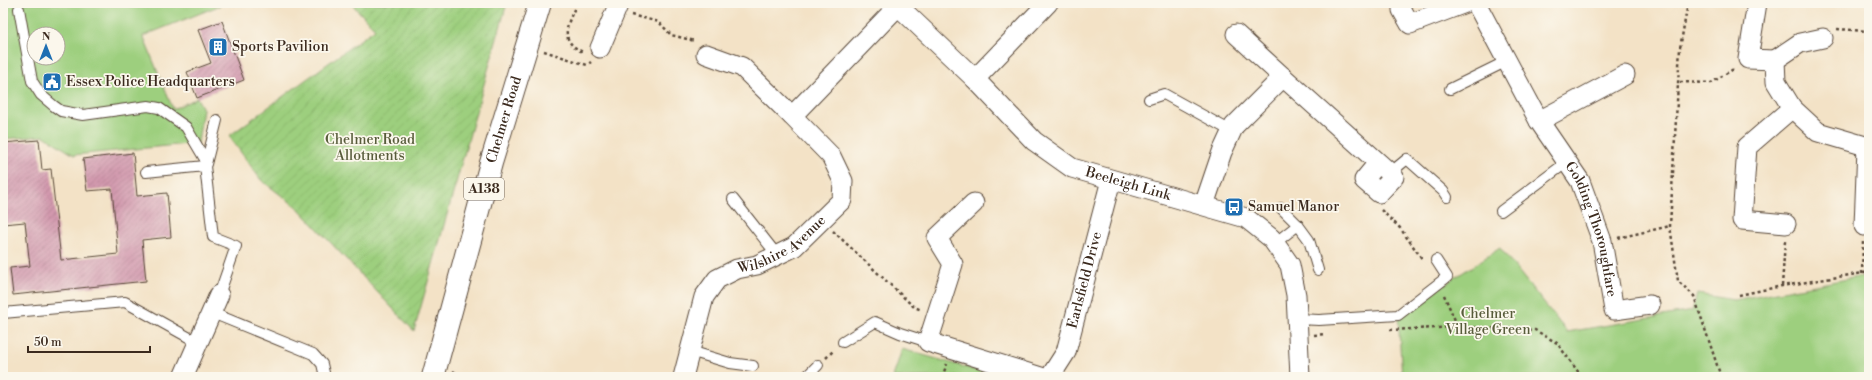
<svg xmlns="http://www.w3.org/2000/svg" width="1872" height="380" font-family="'Libre Bodoni',serif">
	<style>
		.green { fill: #9dcf7e; stroke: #6c7c4e; fill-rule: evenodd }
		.garden { fill: url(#garden-furrows); stroke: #6c7c4e }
		.building { fill: url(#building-hatch) }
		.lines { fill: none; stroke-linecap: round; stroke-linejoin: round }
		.lane-casing { stroke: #574637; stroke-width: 12 }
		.street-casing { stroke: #574637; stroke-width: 21 }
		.primary-casing { stroke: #574637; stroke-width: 24 }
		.path { stroke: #574637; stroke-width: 2.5; stroke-dasharray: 3 3; stroke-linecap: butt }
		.lane { stroke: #fff; stroke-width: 10 }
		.street { stroke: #fff; stroke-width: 19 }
		.primary { stroke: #fff; stroke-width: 22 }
		.labels { text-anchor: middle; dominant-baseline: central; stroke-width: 3.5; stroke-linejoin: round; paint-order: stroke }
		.shield { fill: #fbf7ec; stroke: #75685c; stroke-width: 1 }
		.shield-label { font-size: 13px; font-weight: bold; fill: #3b2a1e }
		.poi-label { font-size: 14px; fill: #3b2a1e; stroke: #fbf7ec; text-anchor: start }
		.street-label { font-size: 14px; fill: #3b2a1e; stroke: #fbf7ec }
		.park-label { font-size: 14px; fill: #585c3b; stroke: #fbf7ec }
	</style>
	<defs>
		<pattern id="garden-furrows" width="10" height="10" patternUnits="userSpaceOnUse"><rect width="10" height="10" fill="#9dcf7e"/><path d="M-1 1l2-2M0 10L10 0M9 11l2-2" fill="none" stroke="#88b26c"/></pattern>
		<pattern id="building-hatch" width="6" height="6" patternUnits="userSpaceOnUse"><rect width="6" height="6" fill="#d298ad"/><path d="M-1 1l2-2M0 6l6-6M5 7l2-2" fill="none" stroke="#ac7c8c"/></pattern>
	</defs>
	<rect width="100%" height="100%" fill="#fbf7ec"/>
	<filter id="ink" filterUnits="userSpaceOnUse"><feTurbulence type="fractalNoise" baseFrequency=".025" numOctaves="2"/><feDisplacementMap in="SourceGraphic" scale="8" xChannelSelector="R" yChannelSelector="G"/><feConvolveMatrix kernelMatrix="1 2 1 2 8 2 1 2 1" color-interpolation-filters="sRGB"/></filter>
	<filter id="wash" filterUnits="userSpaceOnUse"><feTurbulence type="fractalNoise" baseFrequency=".012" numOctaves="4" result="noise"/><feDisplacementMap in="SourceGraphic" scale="16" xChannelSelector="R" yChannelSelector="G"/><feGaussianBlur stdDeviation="0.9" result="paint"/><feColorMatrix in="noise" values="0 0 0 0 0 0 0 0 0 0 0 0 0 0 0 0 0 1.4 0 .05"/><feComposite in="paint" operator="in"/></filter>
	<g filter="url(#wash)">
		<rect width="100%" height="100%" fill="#f3e2c6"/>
		<g class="green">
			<path d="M3,3h218v2l-78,31 30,73 24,-11 6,11 -5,34 -124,12 -30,-19 -41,3zM34,34h24v24h-24z"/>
			<path d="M1500,248l67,84 125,-21 5,-17 37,6 135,-25v102h-467l-4,-62z"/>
			<path d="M902,349l98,28h-107z"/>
		</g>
		<path class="garden" d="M351,3h156l-93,328 -116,-123 -37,-28 -32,-44 146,-107z"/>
		<g id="blocks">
			<g class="building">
				<path d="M222,21l22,59 -47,18 -10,-26 24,-9 -13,-33z"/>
				<path d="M39,140l3,30 9,-1 10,91 57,-6 -6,-65 -25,2 -4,-32 50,-6 4,43 30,-3 4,44 -29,3 4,41 -133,14 -3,-27 20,-2 -5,-44 -22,2v-81z"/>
			</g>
		</g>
	</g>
	<g filter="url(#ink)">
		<use href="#blocks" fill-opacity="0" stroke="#574637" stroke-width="1"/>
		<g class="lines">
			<g class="lane-casing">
				<g id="lane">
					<path d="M19,9l13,72 9,14 13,11 7,5 22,4 65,-9 11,2 27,19 20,34"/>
					<path d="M1450,89l57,-28"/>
					<path d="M1149,99l15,-5 67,37"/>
					<path d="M206,164l11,-44"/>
					<path d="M146,172l59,-6 8,71 23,9 -17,49"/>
					<path d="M1390,173l17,-14 36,32 4,6"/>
					<path d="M733,199l44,56"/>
					<path d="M1281,208l17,17"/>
					<path d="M1501,211l66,-49"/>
					<path d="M1275,243l23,-18 11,15 9,30"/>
					<path d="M210,312l103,42 9,10 3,13"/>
					<path d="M3,313l122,-11 72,40"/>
					<path d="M1298,319l21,1 79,-5 49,-38 -11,-17"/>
					<path d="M843,342l32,-20 25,11 28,9"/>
					<path d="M690,351l40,12 23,3"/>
					<path d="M806,377l12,-12"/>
				</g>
			</g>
			<g class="street-casing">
				<g id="street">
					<path id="s1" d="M895,3l80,76 59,62 38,27 174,50 25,20 19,27 6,30 4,82"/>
					<path id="s2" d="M1476,3l63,118 41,60 22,60 12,69 36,-5"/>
					<path d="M1757,3l-9,56 27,1 1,22 16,26 26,24 51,15"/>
					<path d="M1402,10l8,14 55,-21"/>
					<path d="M600,48l19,-45"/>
					<path d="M706,54l36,13 50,49"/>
					<path d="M1775,60l25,-17 23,-5"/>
					<path d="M1283,77l107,96 4,4 -15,16 -15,-13 14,-17"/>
					<path d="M975,79l73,-76"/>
					<path d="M1539,121l86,-46"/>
					<path d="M974,203l-37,35 16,26 -25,78 113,35"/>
					<path d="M1204,205l18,-53 12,-26 49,-49 -47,-43"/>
					<path d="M1786,224l-44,-4 5,-73 45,-39"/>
					<path d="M1864,226l3,-79"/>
					<path d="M183,377l36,-82"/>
					<path id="s3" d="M683,377l21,-80 13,-18 20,-10 20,-4 37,-18 48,-47 1,-19 -12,-25 -39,-40 106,-110"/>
					<path id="s4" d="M1050,377l16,-25 45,-172"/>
				</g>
			</g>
			<g class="primary-casing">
				<g id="primary">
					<path id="s5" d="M433,377l58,-214 49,-160"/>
				</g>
			</g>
			<g class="path">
				<path d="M577,3c-9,20 -20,37 6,49"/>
				<path d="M1688,3l-8,45 -10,178 8,55 16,15 27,81"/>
				<path d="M631,15l28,7 12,13 24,6"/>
				<path d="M1837,29l30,2 2,-2"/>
				<path d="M544,51l43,14 4,-3"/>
				<path d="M1680,82l31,1 24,-15"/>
				<path d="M1381,210l19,18 23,32"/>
				<path d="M833,231l81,76 8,3"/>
				<path d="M1618,238l52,-12"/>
				<path d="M1862,274l1,-32"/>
				<path d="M1782,286l3,-45"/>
				<path d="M1444,295l14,32"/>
				<path d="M1739,295l43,-9 87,-14"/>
				<path d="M1390,330l68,-3 77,3 22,13 25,34"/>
				<path d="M1314,335l11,-1"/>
				<path d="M826,358l8,-8"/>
				<path d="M453,371l7,6"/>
				<path d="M942,377l5,-13"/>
			</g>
			<use href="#lane" class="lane"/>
			<use href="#street" class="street"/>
			<use href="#primary" class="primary"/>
		</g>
	</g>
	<defs>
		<g id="building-square" transform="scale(1)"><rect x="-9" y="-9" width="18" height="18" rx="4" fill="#1f6fb2" stroke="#fbf7ec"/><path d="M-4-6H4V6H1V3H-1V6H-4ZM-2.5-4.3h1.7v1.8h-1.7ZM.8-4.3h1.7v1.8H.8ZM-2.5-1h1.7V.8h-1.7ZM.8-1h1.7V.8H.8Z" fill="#fff"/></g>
		<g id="civic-square" transform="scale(1)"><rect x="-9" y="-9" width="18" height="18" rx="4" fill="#1f6fb2" stroke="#fbf7ec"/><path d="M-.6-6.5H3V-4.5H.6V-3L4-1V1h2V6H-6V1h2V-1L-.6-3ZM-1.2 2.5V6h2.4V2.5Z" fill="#fff"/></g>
		<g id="bus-square" transform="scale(1)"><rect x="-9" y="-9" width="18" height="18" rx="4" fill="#1f6fb2" stroke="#fbf7ec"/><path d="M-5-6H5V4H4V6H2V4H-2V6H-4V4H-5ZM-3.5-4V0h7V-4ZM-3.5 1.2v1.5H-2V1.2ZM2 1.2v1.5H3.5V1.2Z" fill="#fff"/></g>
	</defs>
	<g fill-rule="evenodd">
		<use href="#building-square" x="218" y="47"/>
		<use href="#civic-square" x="52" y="82"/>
		<use href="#bus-square" x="1234" y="207"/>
	</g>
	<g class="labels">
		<rect class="shield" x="464" y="178" width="40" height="22" rx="3"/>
		<g class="shield-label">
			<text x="484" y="189">A138</text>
		</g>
		<g class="poi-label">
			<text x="232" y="47">Sports Pavilion</text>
			<text x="66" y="82">Essex Police Headquarters</text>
			<text x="1248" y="207">Samuel Manor</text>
		</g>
		<g class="street-label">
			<text stroke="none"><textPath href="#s5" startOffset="267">Chelmer Road</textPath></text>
			<text stroke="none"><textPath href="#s1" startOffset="301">Beeleigh Link</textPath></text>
			<text stroke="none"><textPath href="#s2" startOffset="256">Golding Thoroughfare</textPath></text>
			<text stroke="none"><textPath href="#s3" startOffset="179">Wilshire Avenue</textPath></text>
			<text stroke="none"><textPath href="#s4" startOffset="104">Earlsfield Drive</textPath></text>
		</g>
		<g class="park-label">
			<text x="370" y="140">Chelmer Road<tspan x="370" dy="16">Allotments</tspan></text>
			<text x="1488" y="314">Chelmer<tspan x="1488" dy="16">Village Green</tspan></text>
		</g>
	</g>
	<rect width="1872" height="380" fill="none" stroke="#fbf7ec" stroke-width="16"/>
	<g transform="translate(46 46)"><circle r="19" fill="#fbf7ec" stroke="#aea59a"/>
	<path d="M0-3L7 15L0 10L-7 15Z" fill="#1f6fb2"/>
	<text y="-6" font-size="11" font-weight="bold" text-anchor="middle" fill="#3b2a1e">N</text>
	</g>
	<path d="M28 346v6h122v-6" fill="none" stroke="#3b2a1e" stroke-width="2"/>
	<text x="34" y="346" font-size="12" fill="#3b2a1e" stroke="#fbf7ec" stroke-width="3" paint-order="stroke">50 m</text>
</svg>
